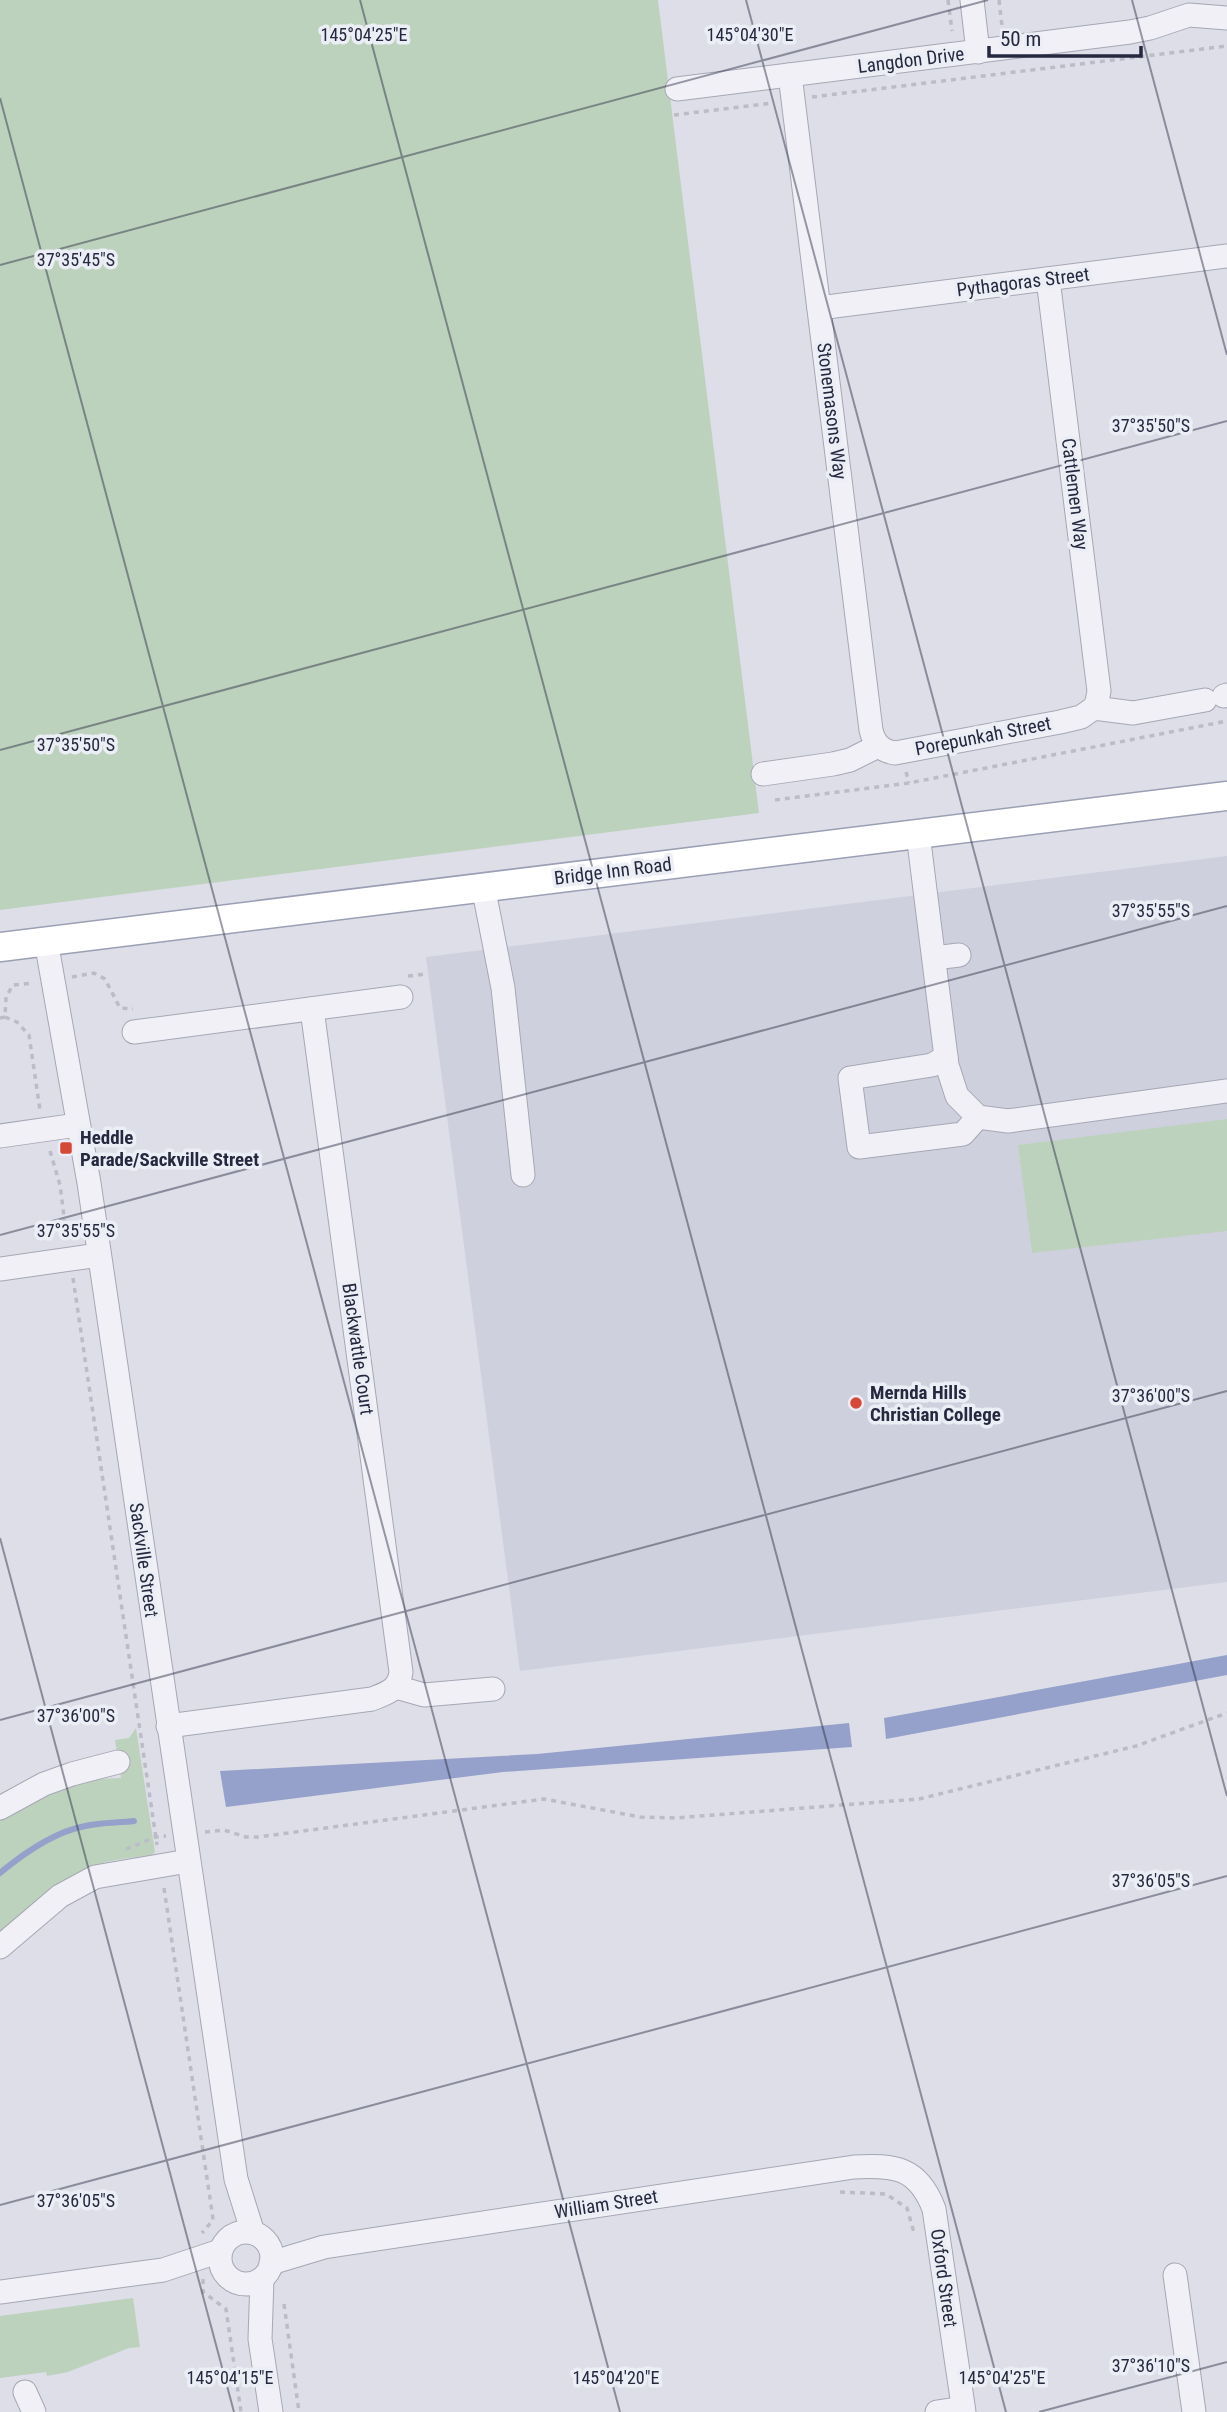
<svg xmlns="http://www.w3.org/2000/svg" width="1227" height="2412" font-family="'Roboto Condensed',sans-serif">
	<style>
		.built { fill: #cfd0dd }
		.green { fill: #bdd2bd }
		.water { fill: #95a1ca }
		.lines { fill: none; stroke-linecap: round; stroke-linejoin: round }
		.stream { stroke: #95a1ca; stroke-width: 6 }
		.minor-casing { stroke: #a6a7b5; stroke-width: 25 }
		.major-casing { stroke: #9b9fb4; stroke-width: 31 }
		.path { stroke: #bbbcc6; stroke-width: 3.5; stroke-dasharray: 5 5; stroke-linecap: butt }
		.minor { stroke: #f0f0f6; stroke-width: 23 }
		.major { stroke: #fff; stroke-width: 28 }
		.ticks { fill: none; stroke: #25283f; stroke-width: 2; stroke-opacity: 0.45 }
		.poi-dot { fill: #d64939; stroke: #eceef5; stroke-width: 2.5 }
		.labels { text-anchor: middle; dominant-baseline: central; stroke-width: 7; stroke-linejoin: round; paint-order: stroke }
		.street-label { font-size: 19px; fill: #25283f; stroke: #eceef5 }
		.poi-label { font-size: 19px; font-weight: bold; fill: #25283f; stroke: #eceef5; text-anchor: start }
		.ticks-label { font-size: 18px; text-anchor: middle; fill: #25283f; stroke: #eceef5; stroke-width: 7; stroke-linejoin: round; paint-order: stroke }
	</style>
	<rect width="100%" height="100%" fill="#dddee8"/>
	<path class="built" d="M1227,856v726l-707,89 -94,-714z"/>
	<g class="green">
		<path d="M0,0h658l101,813 -759,97z"/>
		<path d="M1227,1119v112l-195,22 -14,-108z"/>
		<path d="M136,1728l19,124 -3,3c-19,3 -40,4 -59,11 -36,13 -64,42 -93,66v-116c11,3 24,-11 34,-16 28,-13 56,-22 87,-22l-6,-38 14,-2z"/>
		<path d="M133,2298l7,49 -11,1 -61,24 -21,4 -1,-4 -46,6v-62z"/>
	</g>
	<g class="water">
		<path d="M1227,1655v20l-341,64 -2,-21z"/>
		<path d="M849,1723l3,24 -349,25 -277,35 -6,-36 317,-17z"/>
	</g>
	<g class="lines">
		<path class="stream" d="M0,1873c24,-20 54,-41 85,-47 16,-4 33,-3 49,-5"/>
		<g class="minor-casing">
			<g id="minor">
				<path d="M972,0l6,52"/>
				<path d="M790,75l81,655c3,13 10,21 24,23l165,-31 21,-5 13,-9 39,5 72,-13"/>
				<path d="M677,89l453,-57 20,-4 39,-13 38,3"/>
				<path d="M1048,279l51,412 -2,11 -3,6"/>
				<path d="M819,308l408,-52"/>
				<path d="M1224,696l3,-1"/>
				<path d="M763,774l70,-10 17,-4 28,-14"/>
				<path d="M918,834l29,231 10,31 21,21 30,4 219,-30"/>
				<path d="M483,886l20,102 20,187"/>
				<path d="M46,941l43,242 147,996 17,54"/>
				<path d="M934,958l25,-3"/>
				<path d="M134,1032l267,-35"/>
				<path d="M946,1057l-14,8 -82,13 9,69 104,-13 15,-17"/>
				<path d="M0,1136l77,-11"/>
				<path d="M0,1269l99,-14"/>
				<path d="M396,1687l28,8 69,-6"/>
				<path d="M168,1726l204,-27c15,-6 27,-9 29,-27l-89,-663"/>
				<path d="M0,1808l44,-24 28,-10 46,-12"/>
				<path d="M0,1947l60,-51 35,-19 93,-16"/>
				<circle cx="246" cy="2258" r="26"/>
				<path d="M271,2263l53,-16 530,-80c41,-2 64,0 80,42l30,203"/>
				<path d="M1175,2275l19,137"/>
				<path d="M262,2279l-2,60 11,73"/>
				<path d="M0,2292l163,-22 57,-19"/>
				<path d="M25,2392l9,20"/>
				<path d="M937,2412l26,-4"/>
			</g>
		</g>
		<g class="major-casing">
			<path id="major" d="M0,947l1227,-151"/>
		</g>
		<g class="path">
			<path d="M948,0l4,31"/>
			<path d="M999,0l3,26"/>
			<path d="M812,97l415,-51"/>
			<path d="M674,115l99,-12"/>
			<path d="M906,772l3,11"/>
			<path d="M775,800l134,-17 318,-62"/>
			<path d="M408,976l18,-2"/>
			<path d="M72,977l22,-4 11,6 15,29 13,1"/>
			<path d="M5,1017l12,5 12,13 11,75"/>
			<path d="M0,1018l5,-1 1,-20 7,-12 20,-2"/>
			<path d="M50,1151l10,34 7,55"/>
			<path d="M73,1278l84,567"/>
			<path d="M205,1832l19,-2 22,7h12l286,-38 96,18 35,1 244,-19 217,-53 91,-33"/>
			<path d="M126,1849l30,-12 10,-1"/>
			<path d="M164,1888l48,324 1,8 -11,13"/>
			<path d="M840,2192l46,2 21,14 7,25"/>
			<path d="M203,2279v13l23,17 15,103"/>
			<path d="M284,2304l15,108"/>
		</g>
		<use href="#minor" class="minor"/>
		<use href="#major" class="major"/>
	</g>
	<path class="ticks" d="M360,0l646,2412M746,0l481,1796M1132,0l95,355M0,98l620,2314M0,265l988,-265M0,750l1227,-329M0,1235l1227,-329M0,1538l234,874M0,1720l1227,-329M0,2205l1227,-329M1039,2412l188,-50"/>
	<g class="poi-dot">
		<rect x="59" y="1141" width="14" height="14" rx="3.5"/>
		<circle cx="856" cy="1403" r="7"/>
	</g>
	<g class="labels">
		<g class="street-label">
			<text transform="translate(911 60) rotate(-7)">Langdon Drive</text>
			<text transform="translate(1023 282) rotate(-7)">Pythagoras Street</text>
			<text transform="translate(832 411) rotate(83)">Stonemasons Way</text>
			<text transform="translate(1075 494) rotate(83)">Cattlemen Way</text>
			<text transform="translate(983 736) rotate(-11)">Porepunkah Street</text>
			<text transform="translate(613 871) rotate(-7)">Bridge Inn Road</text>
			<text transform="translate(358 1349) rotate(82)">Blackwattle Court</text>
			<text transform="translate(144 1560) rotate(82)">Sackville Street</text>
			<text transform="translate(606 2204) rotate(-9)">William Street</text>
			<text transform="translate(944 2278) rotate(82)">Oxford Street</text>
		</g>
		<g class="poi-label">
			<text x="80" y="1137">Heddle<tspan x="80" dy="22">Parade/Sackville Street</tspan></text>
			<text x="870" y="1392">Mernda Hills<tspan x="870" dy="22">Christian College</tspan></text>
		</g>
	</g>
	<g class="ticks-label">
		<text x="364" y="41">145°04'25"E</text>
		<text x="750" y="41">145°04'30"E</text>
		<text x="76" y="266">37°35'45"S</text>
		<text x="1151" y="432">37°35'50"S</text>
		<text x="76" y="751">37°35'50"S</text>
		<text x="1151" y="917">37°35'55"S</text>
		<text x="76" y="1237">37°35'55"S</text>
		<text x="1151" y="1402">37°36'00"S</text>
		<text x="76" y="1722">37°36'00"S</text>
		<text x="1151" y="1887">37°36'05"S</text>
		<text x="76" y="2207">37°36'05"S</text>
		<text x="1151" y="2372">37°36'10"S</text>
		<text x="230" y="2384">145°04'15"E</text>
		<text x="616" y="2384">145°04'20"E</text>
		<text x="1002" y="2384">145°04'25"E</text>
	</g>
	<path d="M989 46v10h152v-10" fill="none" stroke="#25283f" stroke-width="3.5"/>
	<text x="1000" y="46" font-size="21" fill="#25283f" stroke="#eceef5" stroke-width="5" paint-order="stroke">50 m</text>
</svg>
